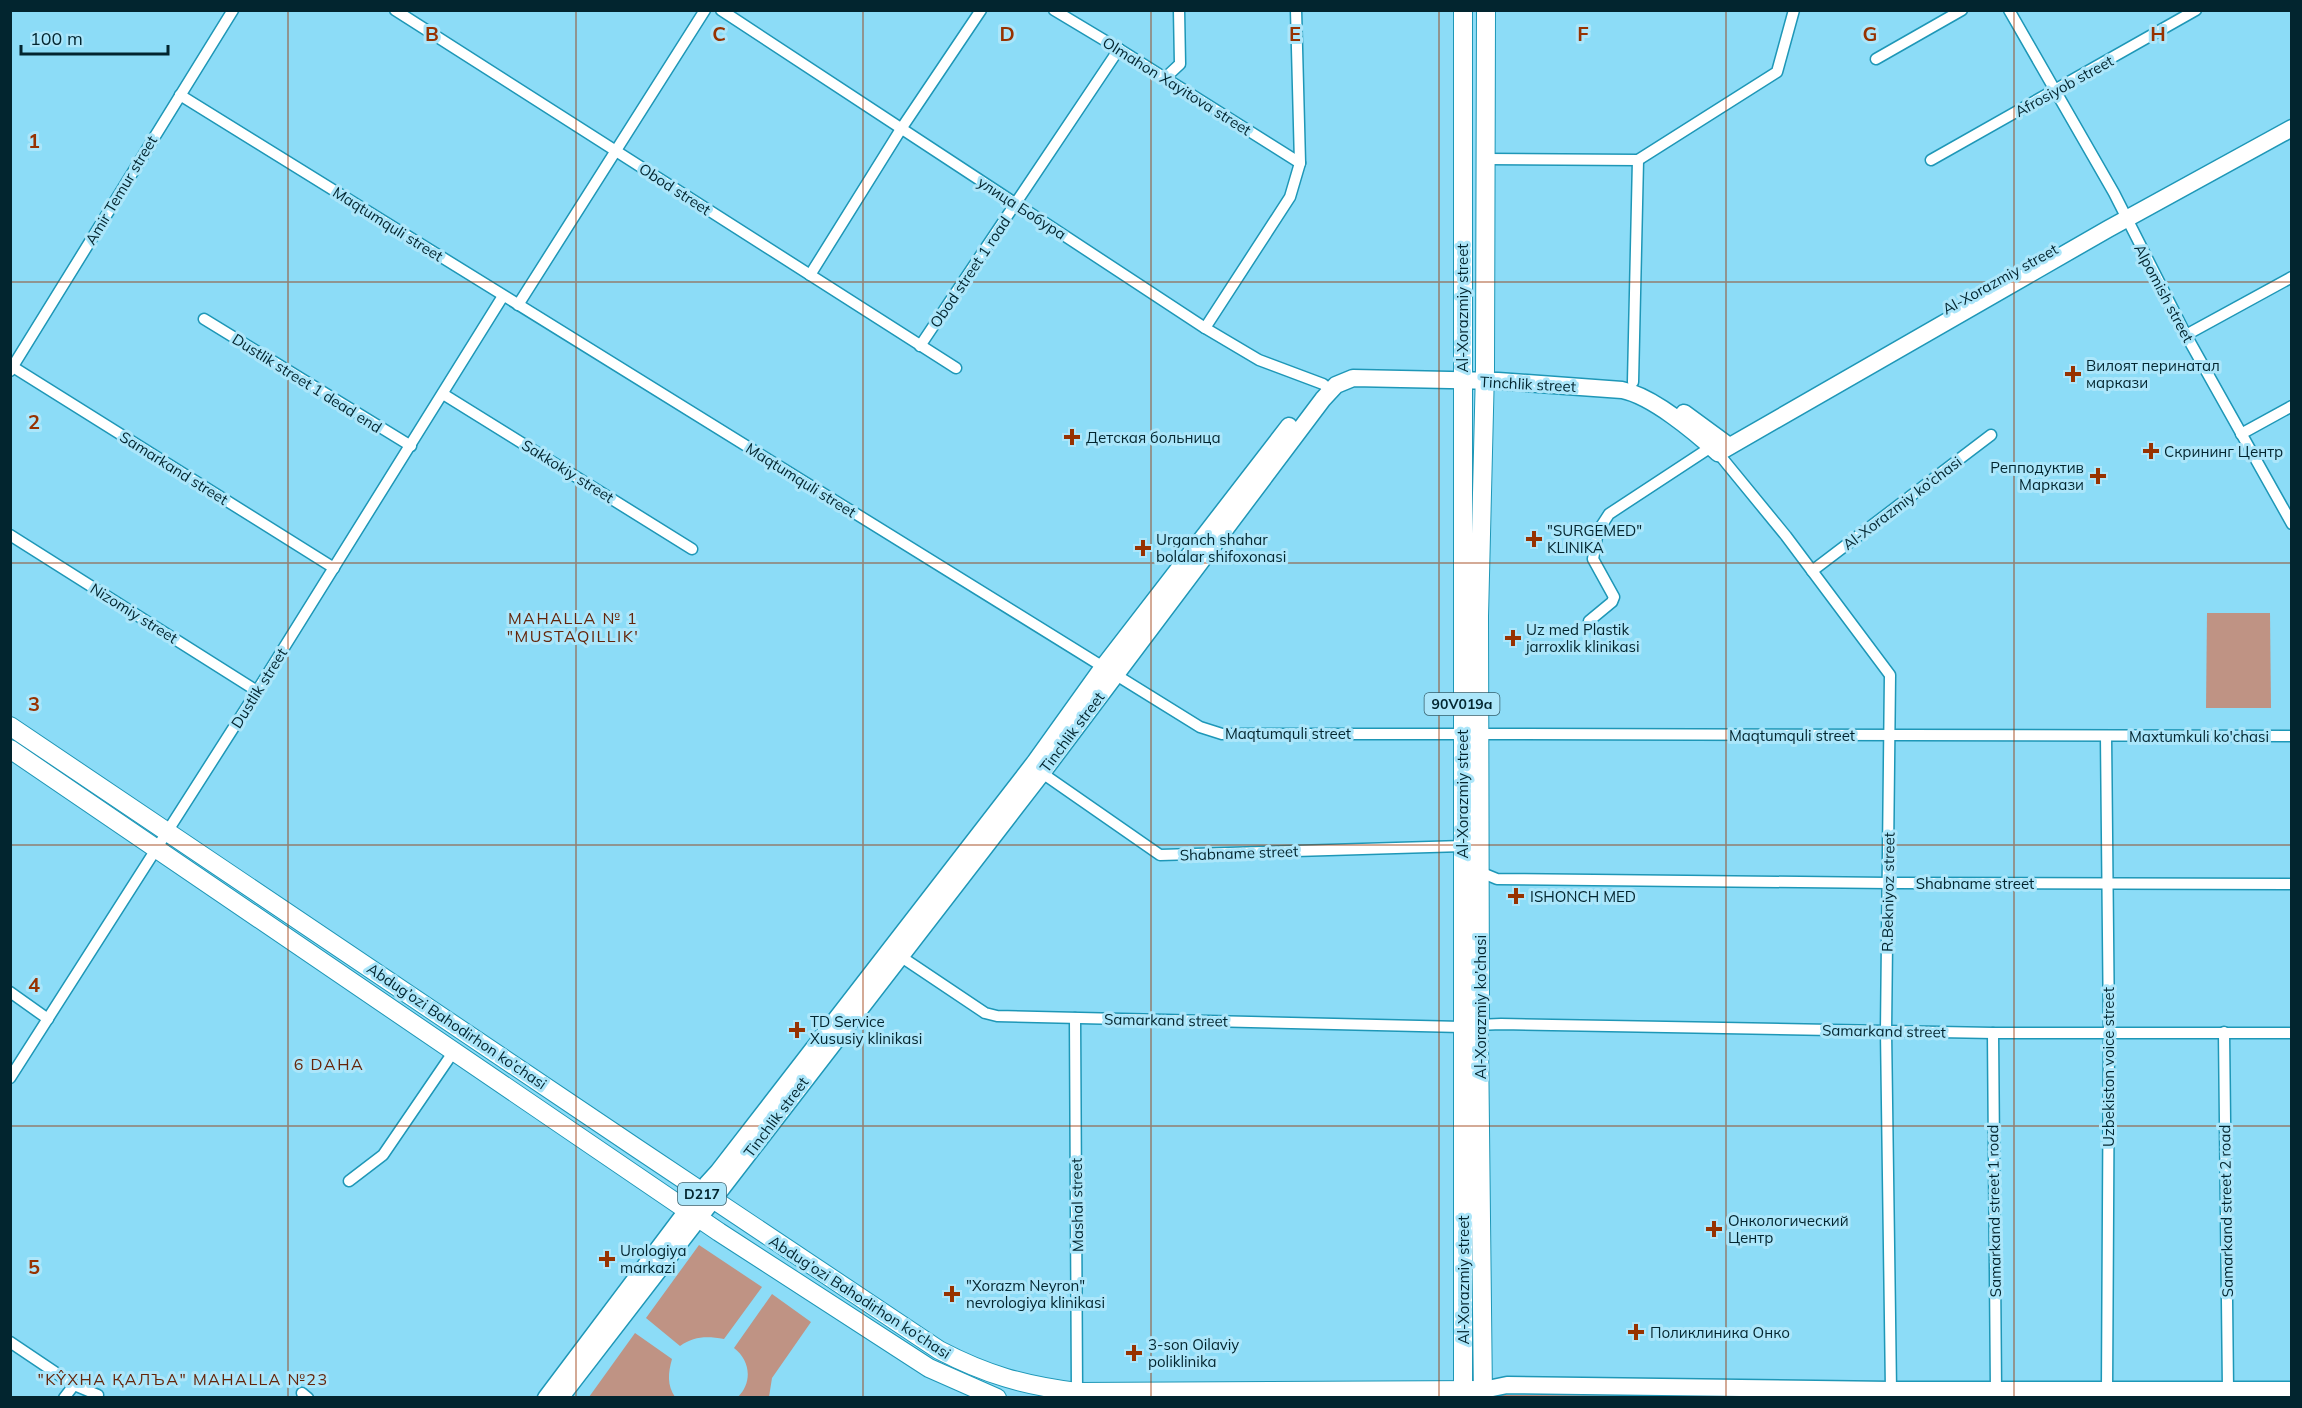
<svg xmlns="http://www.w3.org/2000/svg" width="2302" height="1408" font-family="Mulish,sans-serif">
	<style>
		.green { fill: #bf9384 }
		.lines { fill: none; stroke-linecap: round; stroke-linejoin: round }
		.street-casing { stroke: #1e97b7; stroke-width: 13 }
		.secondary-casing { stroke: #1e97b7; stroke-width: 19 }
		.primary-casing { stroke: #1e97b7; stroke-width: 20 }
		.street { stroke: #fff; stroke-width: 10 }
		.secondary { stroke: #fff; stroke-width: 16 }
		.primary { stroke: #fff; stroke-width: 18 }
		.grid { fill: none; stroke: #973200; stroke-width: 1.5; stroke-opacity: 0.55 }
		.poi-dot { fill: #973200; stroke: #ace6fa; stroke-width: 2 }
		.labels { text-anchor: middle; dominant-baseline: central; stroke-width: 6; stroke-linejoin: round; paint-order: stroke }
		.shield { fill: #ace6fa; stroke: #355f6c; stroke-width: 1.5 }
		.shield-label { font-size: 14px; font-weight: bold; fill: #02252f }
		.street-label { font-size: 15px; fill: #02252f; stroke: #ace6fa }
		.poi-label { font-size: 15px; fill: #02252f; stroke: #ace6fa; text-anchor: start }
		.neighbourhood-label { font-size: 16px; letter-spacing: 1.5px; fill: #642409; stroke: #ace6fa }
		.grid-label { font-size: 20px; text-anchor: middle; font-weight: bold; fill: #973200; stroke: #ace6fa; stroke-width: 6; stroke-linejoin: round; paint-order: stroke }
	</style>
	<rect width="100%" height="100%" fill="#8cdcf7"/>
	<g class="green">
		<path d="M2207,613h63l1,95h-65z"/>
		<path d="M699,1245l63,42 -38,52c-17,-3 -30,-3 -44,7l-34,-28z"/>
		<path d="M772,1294l39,28 -39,56 -3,19h-31c15,-15 12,-37 -4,-49z"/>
		<path d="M635,1333l37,26c-4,14 -5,26 3,38h-86z"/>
		<path d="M1501,1395l492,2 -492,1z"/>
	</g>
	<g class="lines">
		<g class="street-casing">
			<g id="street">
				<path d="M395,10l561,358"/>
				<path d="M721,10l484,318 54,32 64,24 7,6"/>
				<path d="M1054,10l65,39 181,114"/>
				<path d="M2009,10l105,183 72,142 106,189"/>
				<path d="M1876,59l86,-49"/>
				<path d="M1165,78l15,-14 -1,-54"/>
				<path d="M180,95l1020,632 22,7h240"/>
				<path d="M1486,159l152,1 139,-88 17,-62"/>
				<path d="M1931,160l265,-150"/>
				<path d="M810,275l91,-146 80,-119"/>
				<path d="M518,305l187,-295"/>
				<path d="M204,319l207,127"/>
				<path d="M1205,328l85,-131 10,-34 -4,-153"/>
				<path d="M2186,335l106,-58"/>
				<path d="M920,346l199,-297"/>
				<path d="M13,367l321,201"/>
				<path d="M10,371l223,-361"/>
				<path d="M1633,382l5,-222"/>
				<path d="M443,394l249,155"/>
				<path d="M2241,434l51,-28"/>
				<path d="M1718,453l68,83 104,139 -4,356 5,359"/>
				<path d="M10,535l247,156"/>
				<path d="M1812,571l179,-136"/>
				<path d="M1589,621l23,-19 2,-5 -21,-38 5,-28 11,-17 102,-67"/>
				<path d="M1479,734l813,2"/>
				<path d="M2106,736l3,297 -2,356"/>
				<path d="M1042,773l118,82 303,-9"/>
				<path d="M1480,872l17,7 391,4 404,1"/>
				<path d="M897,954l88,59 12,3 465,11"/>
				<path d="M10,992l38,27"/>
				<path d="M1075,1018l2,374"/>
				<path d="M1477,1025l24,-1 492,9h299"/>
				<path d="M2224,1032l4,357"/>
				<path d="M1993,1033l3,357"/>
				<path d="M10,1078l247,-387 246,-395"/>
				<path d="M349,1181l34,-26 71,-104"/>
				<path d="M10,1342l64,43 -10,13"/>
				<path d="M74,1385l24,10"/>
				<path d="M302,1393l6,5"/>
			</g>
		</g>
		<g class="secondary-casing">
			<g id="secondary">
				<path d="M1684,413l45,33"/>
				<path d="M1483,1390l24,-5 384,5h401"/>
				<path d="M546,1398l161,-214 11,-12 317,-410 68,-95 186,-241"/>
				<path d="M560,1398l482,-625 281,-374 13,-14 17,-7 145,3 124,9c30,6 73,42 96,63l390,-224 184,-101"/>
			</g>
		</g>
		<g class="primary-casing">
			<g id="primary">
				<path d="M1463,10v1388"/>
				<path d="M10,726c310,208 618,418 929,624 48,25 84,35 138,42l406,-2"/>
				<path d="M10,749l709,483 210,136 68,30"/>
				<path d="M1483,1398l-4,-359 -2,-14 3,-5 -1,-404 6,-246 1,-360"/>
			</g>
		</g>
		<use href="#street" class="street"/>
		<use href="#secondary" class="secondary"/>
		<use href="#primary" class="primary"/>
	</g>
	<path class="grid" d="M288,10v1388M576,10v1388M863,10v1388M1151,10v1388M1439,10v1388M1726,10v1388M2014,10v1388M10,282h2282M10,563h2282M10,845h2282M10,1126h2282"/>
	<g class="poi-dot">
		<path d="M2070 365h6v6h6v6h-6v6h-6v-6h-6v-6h6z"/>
		<path d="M1069 428h6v6h6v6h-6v6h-6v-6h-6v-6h6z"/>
		<path d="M2148 442h6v6h6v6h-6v6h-6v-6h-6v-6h6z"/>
		<path d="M2095 467h6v6h6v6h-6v6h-6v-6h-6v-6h6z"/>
		<path d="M1531 530h6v6h6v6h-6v6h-6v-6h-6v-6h6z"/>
		<path d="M1140 539h6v6h6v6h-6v6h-6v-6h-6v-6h6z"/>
		<path d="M1510 629h6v6h6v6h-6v6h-6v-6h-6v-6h6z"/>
		<path d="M1513 887h6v6h6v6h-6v6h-6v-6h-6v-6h6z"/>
		<path d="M794 1021h6v6h6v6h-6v6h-6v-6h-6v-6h6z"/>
		<path d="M1711 1220h6v6h6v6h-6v6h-6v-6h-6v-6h6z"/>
		<path d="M604 1250h6v6h6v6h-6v6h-6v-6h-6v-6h6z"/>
		<path d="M949 1285h6v6h6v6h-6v6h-6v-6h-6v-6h6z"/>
		<path d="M1633 1323h6v6h6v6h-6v6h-6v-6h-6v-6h6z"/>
		<path d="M1131 1344h6v6h6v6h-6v6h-6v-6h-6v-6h6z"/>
	</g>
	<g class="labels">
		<g class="shield">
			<rect x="1424.5" y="693" width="75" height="22" rx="4.5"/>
			<rect x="678" y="1183" width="48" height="22" rx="4.5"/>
		</g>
		<g class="shield-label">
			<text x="1462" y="704">90V019a</text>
			<text x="702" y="1194">D217</text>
		</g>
		<g class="street-label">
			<text transform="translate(1177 86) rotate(32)">Olmahon Xayitova street</text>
			<text transform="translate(2064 86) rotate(-29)">Afrosiyob street</text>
			<text transform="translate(675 189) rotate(33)">Obod street</text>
			<text transform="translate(121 190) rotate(-59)">Amir Temur street</text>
			<text transform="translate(1022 208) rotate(33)">улица Бобура</text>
			<text transform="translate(388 224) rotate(32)">Maqtumquli street</text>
			<text transform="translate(970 272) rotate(-56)">Obod street 1 road</text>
			<text transform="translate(2000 279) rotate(-29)">Al-Xorazmiy street</text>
			<text transform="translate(2164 293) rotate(62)">Alpomish street</text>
			<text transform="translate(1462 308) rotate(-90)">Al-Xorazmiy street</text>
			<text transform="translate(307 383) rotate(32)">Dustlik street 1 dead end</text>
			<text transform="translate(1528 384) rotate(3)">Tinchlik street</text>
			<text transform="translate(174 468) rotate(32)">Samarkand street</text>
			<text transform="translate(568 471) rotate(32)">Sakkokiy street</text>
			<text transform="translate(801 480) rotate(32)">Maqtumquli street</text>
			<text transform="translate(1902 503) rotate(-37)">Al-Xorazmiy ko’chasi</text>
			<text transform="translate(134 613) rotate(32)">Nizomiy street</text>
			<text transform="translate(259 688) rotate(-58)">Dustlik street</text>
			<text transform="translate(1072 732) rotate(-53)">Tinchlik street</text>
			<text x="1288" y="733">Maqtumquli street</text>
			<text x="1792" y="735">Maqtumquli street</text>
			<text x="2199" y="736">Mаxtumkuli ko'chasi</text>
			<text transform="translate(1462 794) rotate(-90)">Al-Xorazmiy street</text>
			<text transform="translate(1239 853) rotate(-2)">Shabname street</text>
			<text x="1975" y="883">Shabname street</text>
			<text transform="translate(1888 892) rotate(-89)">R.Bekniyoz street</text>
			<text transform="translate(1480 1007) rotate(-90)">Al-Xorazmiy ko’chasi</text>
			<text transform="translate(1166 1020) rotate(1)">Samarkand street</text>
			<text transform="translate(457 1026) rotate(34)">Abdug’ozi Bahodirhon ko’chasi</text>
			<text transform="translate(1884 1031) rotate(1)">Samarkand street</text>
			<text transform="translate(2108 1067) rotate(-90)">Uzbekiston voice street</text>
			<text transform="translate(776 1117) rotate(-53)">Tinchlik street</text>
			<text transform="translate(1077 1205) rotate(-91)">Mashal street</text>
			<text transform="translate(1994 1211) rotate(-91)">Samarkand street 1 road</text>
			<text transform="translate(2226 1211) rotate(-91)">Samarkand street 2 road</text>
			<text transform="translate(1463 1280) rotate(-90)">Al-Xorazmiy street</text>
			<text transform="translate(860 1297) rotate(33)">Abdug’ozi Bahodirhon ko’chasi</text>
		</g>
		<g class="poi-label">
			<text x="2086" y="365">Вилоят перинатал<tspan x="2086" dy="17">маркази</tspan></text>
			<text x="1086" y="437">Детская больница</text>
			<text x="2164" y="451">Скрининг Центр</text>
			<text x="2084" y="467" text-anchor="end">Репподуктив<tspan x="2084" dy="17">Маркази</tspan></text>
			<text x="1547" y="530">"SURGEMED"<tspan x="1547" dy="17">KLINIKA</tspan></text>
			<text x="1156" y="539">Urganch shahar<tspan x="1156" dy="17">bolalar shifoxonasi</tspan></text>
			<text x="1526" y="629">Uz med Plastik<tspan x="1526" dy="17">jarroxlik klinikasi</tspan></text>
			<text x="1530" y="896">ISHONCH MED</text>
			<text x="810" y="1021">TD Service<tspan x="810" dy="17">Xususiy klinikasi</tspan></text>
			<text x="1728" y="1220">Онкологический<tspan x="1728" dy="17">Центр</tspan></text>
			<text x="620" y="1250">Urologiya<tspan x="620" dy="17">markazi</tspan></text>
			<text x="966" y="1285">"Xorazm Neyron"<tspan x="966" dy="17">nevrologiya klinikasi</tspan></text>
			<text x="1650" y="1332">Поликлиника Онко</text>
			<text x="1148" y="1344">3-son Oilaviy<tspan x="1148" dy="17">poliklinika</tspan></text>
		</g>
		<g class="neighbourhood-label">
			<text x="573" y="618">MAHALLA № 1<tspan x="573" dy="18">"MUSTAQILLIK'</tspan></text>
			<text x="329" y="1064">6 DAHA</text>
			<text x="183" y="1379">"KŶХНА ҚАЛЪА" MAHALLA №23</text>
		</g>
	</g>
	<g class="grid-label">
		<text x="432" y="41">B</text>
		<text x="719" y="41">C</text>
		<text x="1007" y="41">D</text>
		<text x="1295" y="41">E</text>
		<text x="1583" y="41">F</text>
		<text x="1870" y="41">G</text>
		<text x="2158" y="41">H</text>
		<text x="34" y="148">1</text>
		<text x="34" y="429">2</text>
		<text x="34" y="711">3</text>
		<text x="34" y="992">4</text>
		<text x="34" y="1274">5</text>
	</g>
	<rect width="2302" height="1408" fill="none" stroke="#02252f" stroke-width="24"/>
	<path d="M21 45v9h147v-9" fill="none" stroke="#02252f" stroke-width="3"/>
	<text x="30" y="45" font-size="18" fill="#02252f" stroke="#ace6fa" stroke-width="4.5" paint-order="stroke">100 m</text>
</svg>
